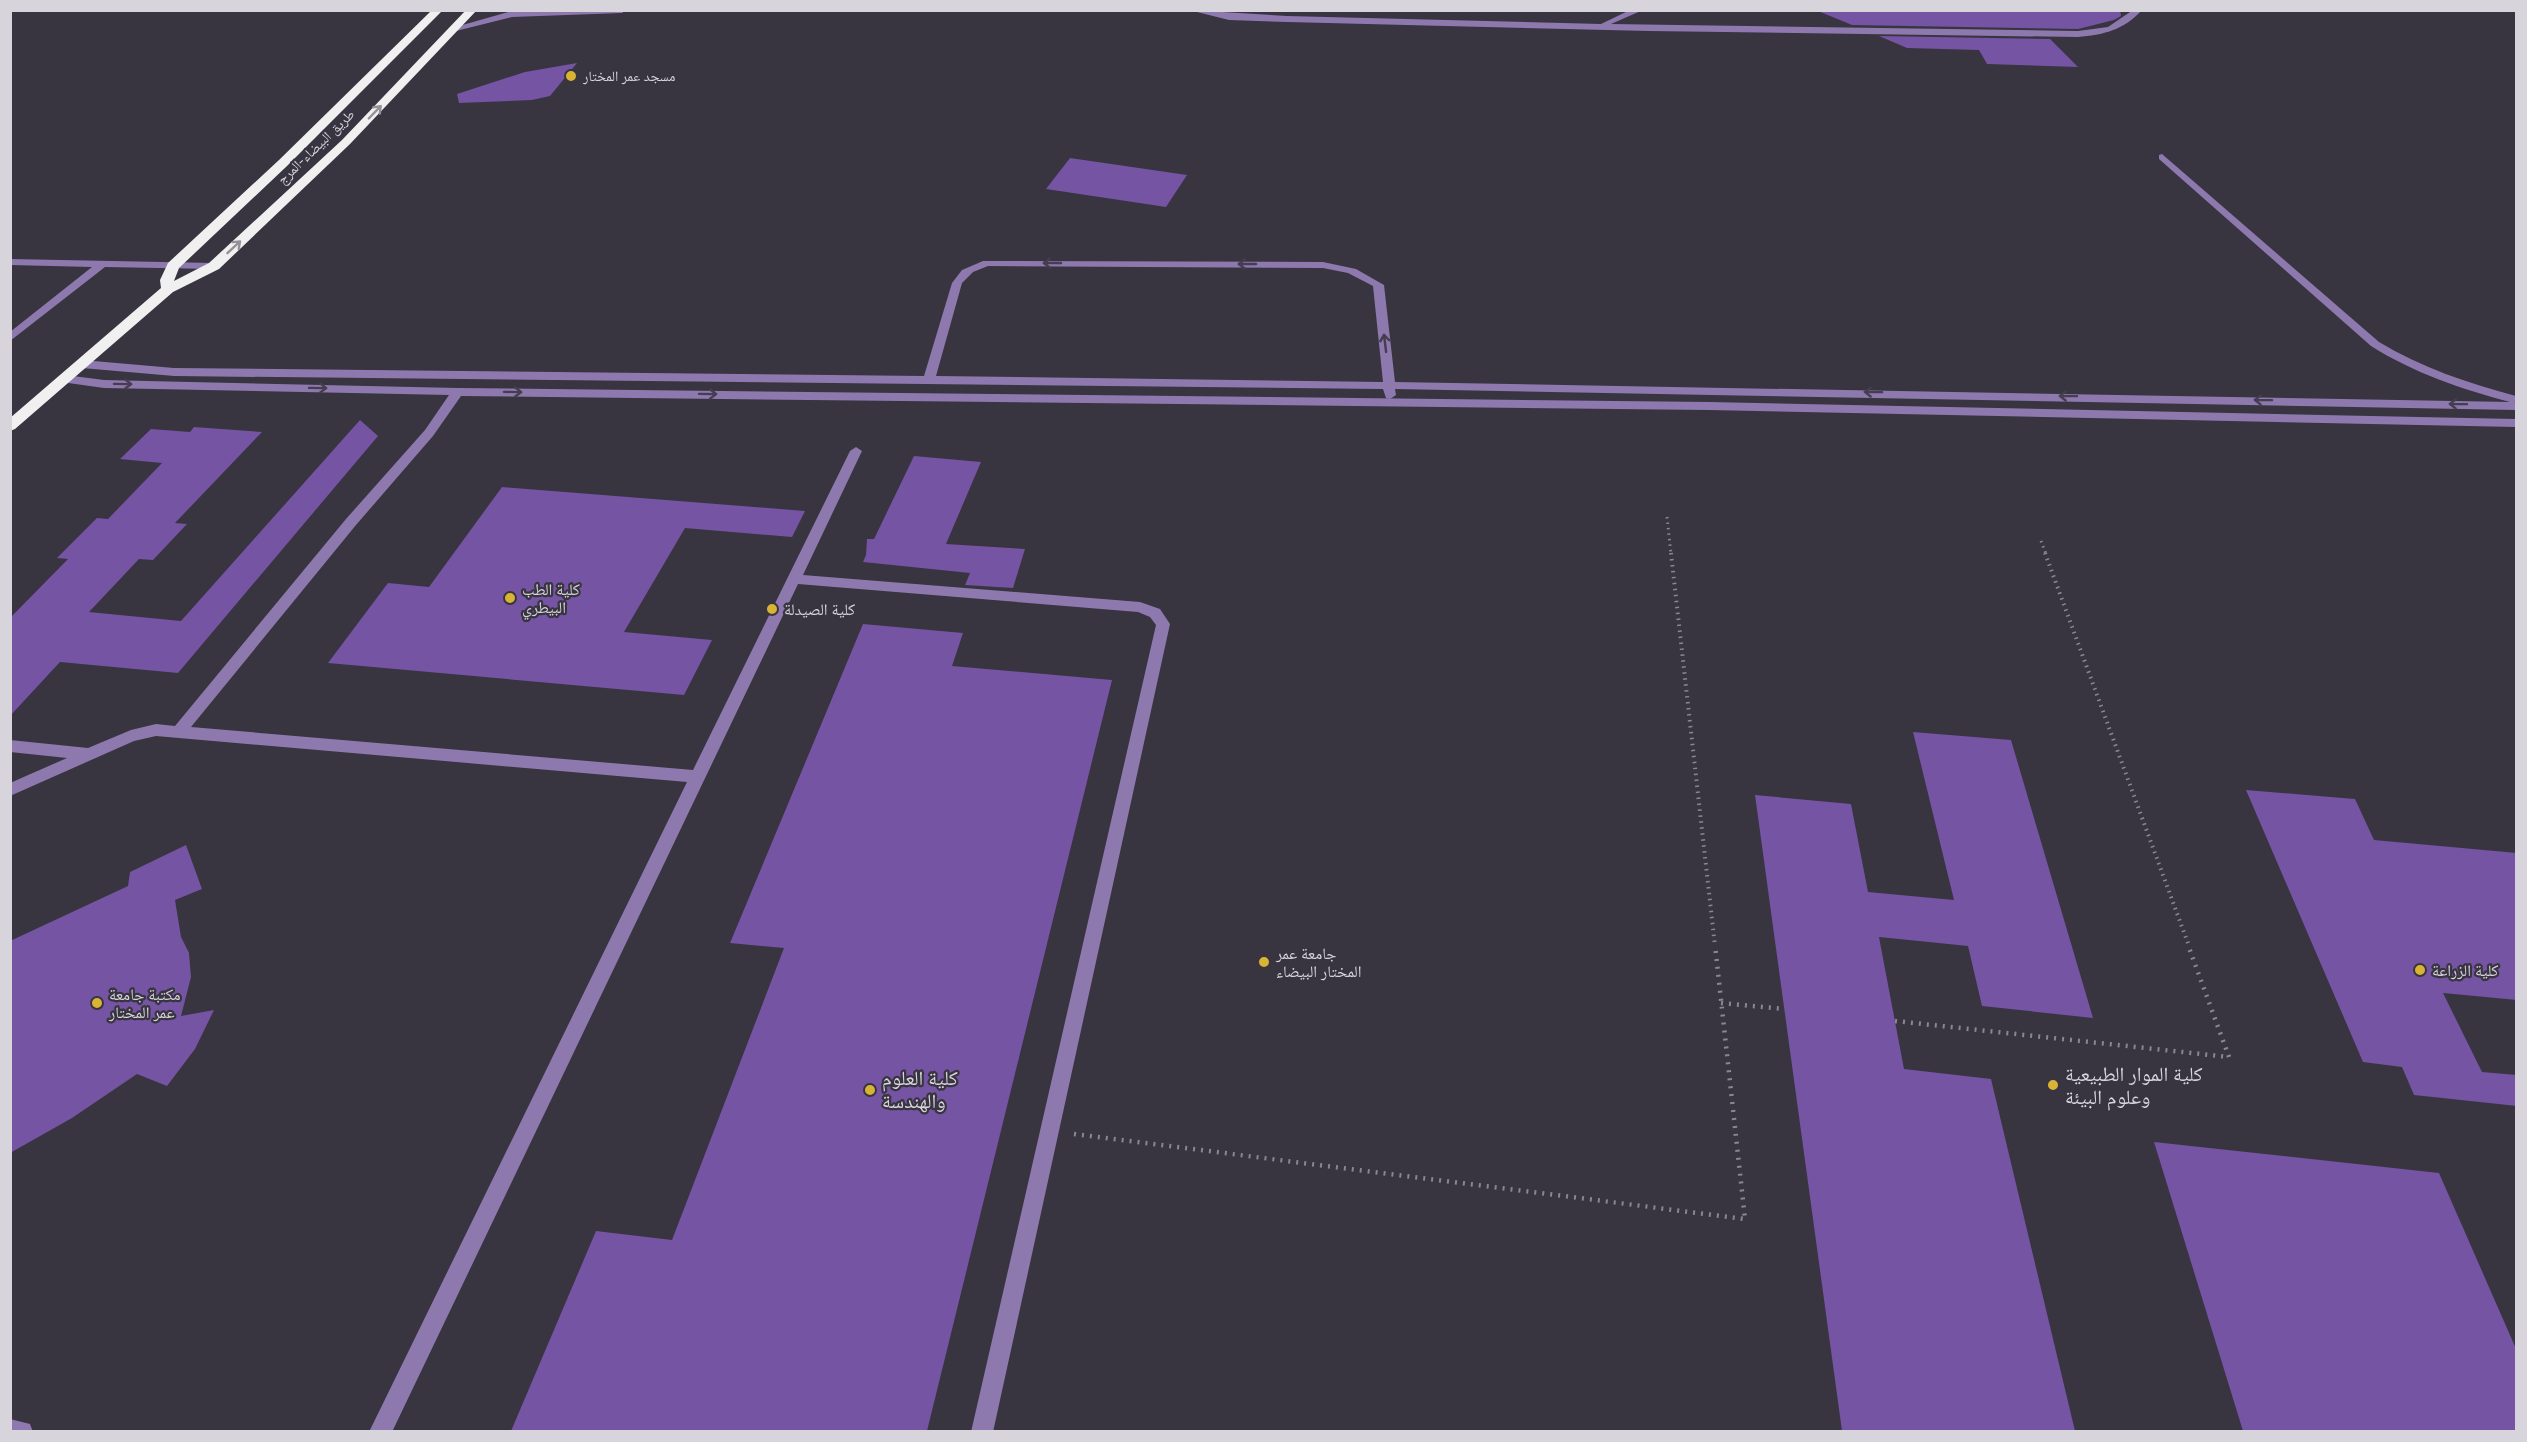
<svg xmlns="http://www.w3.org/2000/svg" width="2527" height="1442" font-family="Figtree,'Noto Naskh Arabic',sans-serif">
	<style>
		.building { fill: #7454a3 }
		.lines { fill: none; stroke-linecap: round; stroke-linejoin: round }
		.path-far2 { stroke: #8b8791; stroke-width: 3; stroke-dasharray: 1.5 4; stroke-linecap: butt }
		.path-far1 { stroke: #8b8791; stroke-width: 4; stroke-dasharray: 1.5 4.5; stroke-linecap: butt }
		.path { stroke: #8b8791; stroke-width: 4.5; stroke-dasharray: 2 6; stroke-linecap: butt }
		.minor { fill: #8d79ae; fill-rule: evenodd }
		.highway { fill: #f0f0f0; fill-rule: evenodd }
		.oneway { stroke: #949298 }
		.oneway2 { stroke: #453e50 }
		.poi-dot { fill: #d9b434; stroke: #383440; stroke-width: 2 }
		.labels { text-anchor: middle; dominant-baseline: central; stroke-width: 4.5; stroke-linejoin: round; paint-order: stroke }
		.far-poi-label { font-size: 14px; fill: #d7d4dc; stroke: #383440; text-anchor: start }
		.far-street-label { font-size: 14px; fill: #d7d4dc; stroke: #383440 }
		.poi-label { font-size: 16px; fill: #d7d4dc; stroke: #383440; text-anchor: start }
		.near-poi-label { font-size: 20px; fill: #d7d4dc; stroke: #383440; text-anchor: start }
	</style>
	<rect width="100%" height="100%" fill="#383440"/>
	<g class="building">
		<path d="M2120,10l1,6 -7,4 -36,9 -226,-4 -34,-14z"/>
		<path d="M1879,36l171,3 28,28 -91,-3 -8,-14 -72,-2z"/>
		<path d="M577,63l-27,33 -18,4 -73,3 -2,-9 68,-22z"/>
		<path d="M1070,158l117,17 -21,32 -120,-18z"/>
		<path d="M360,420l18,16 -200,237 -118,-11 -50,54v-98l58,-59 -11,-1 40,-40 11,1 54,-56 -42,-4 31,-30 39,3 4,-5 68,5 -87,91 12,1 -34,36 -14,-1 -50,53 92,9z"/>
		<path d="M914,456l67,6 -35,82 79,5 -12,39 -48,-3 5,-12 -107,-11 3,-7 1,-16h7z"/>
		<path d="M502,487l303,24 -13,26 -107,-9 -61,104 88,8 -28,55 -356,-32 60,-80 41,4z"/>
		<path d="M863,624l100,9 -11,33 160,14 -185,751h-416l85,-200 76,9 112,-292 -54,-5z"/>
		<path d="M1913,732l98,8 82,278 -111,-12 -14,-60 -89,-9 25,132 87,10 84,352h-233l-87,-636 96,9 17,88 86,8z"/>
		<path d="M2246,790l109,9 19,41 143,13v147l-74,-7 39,79 35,3v31l-103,-11 -12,-28 -39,-5z"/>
		<path d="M186,845l16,44 -27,11 6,37 8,16 2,24 -10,39 33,-6 -19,39 -28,37 -30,-12 -65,44 -62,35v-212l118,-55 2,-14z"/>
		<path d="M2154,1142l285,31 78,178v80h-274z"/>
	</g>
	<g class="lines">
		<g class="path-far2">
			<path d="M1667,517l4,37"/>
			<path d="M2041,541l5,13"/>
		</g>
		<g class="path-far1">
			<path d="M1671,553l44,393"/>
			<path d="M2045,553l144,393"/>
		</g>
		<g class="path">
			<path d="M1721,1003l63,6"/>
			<path d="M1895,1021l334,36 -41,-112"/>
			<path d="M1074,1134l671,85 -30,-274"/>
		</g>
		<g class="minor">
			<path d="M626,10l-4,3 -110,4 -56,14 -4,-3 60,-17z"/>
			<path d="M1189,10l98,6 314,8 29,-14h13l-32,14 467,7 30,-4 25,-17h9c-18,20 -39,25 -64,27l-429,-6 -362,-9 -58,-2z"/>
			<path d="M2162,154l217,188c43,26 89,41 137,54v5l-2,1h2v8l-1121,-21 1,6 -6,4 -4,-1 -3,-9 -1209,-13 -92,-8 -6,-4 6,-4 92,8 750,8 28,-93 10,-13 21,-9 340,1 33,7 28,16 11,97 1115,20c-49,-13 -96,-29 -139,-56l-212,-187v-4zM988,266l335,2 25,5 25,13 10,96 -447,-6 26,-93 11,-11z"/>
			<path d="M10,259l204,4 5,3 -5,3 -109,-2 -95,74v-9l82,-65 -82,-2z"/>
			<path d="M65,375l39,5 354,8 1251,14 807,17v8l-807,-17 -1248,-14 -28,40 -77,89 -165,202 502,43 157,-319 6,-4 6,4 -59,124 337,27 20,7 10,15 -177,808h-22l185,-807 -6,-8 -12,-5 -340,-28 -406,848h-23l318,-650 -531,-46 -22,5 -124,55v-13l57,-25 -57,-6v-12l78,8 43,-18 25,-6 19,2 171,-207 79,-89 24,-35 -345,-7 -43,-6 -2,-3z"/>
			<path d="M10,1419l20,5 3,8h-23z"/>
		</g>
		<path class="highway" d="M432,10h11l-156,156 -108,102 -5,13 35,-18 133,-123 124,-130h11l-127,134 -131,125 -46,23 -158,137 -5,2v-13l151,-130 -1,-8 8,-17 111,-103z"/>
	</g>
	<defs><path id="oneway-shaft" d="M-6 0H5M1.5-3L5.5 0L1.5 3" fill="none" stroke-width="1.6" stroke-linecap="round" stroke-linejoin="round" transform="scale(1.5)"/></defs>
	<g class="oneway">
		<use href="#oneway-shaft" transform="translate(375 112) rotate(-46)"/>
		<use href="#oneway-shaft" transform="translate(234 247) rotate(-43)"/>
	</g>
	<g class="oneway2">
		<use href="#oneway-shaft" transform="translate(1052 263) rotate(-180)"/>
		<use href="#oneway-shaft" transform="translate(1247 264) rotate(-180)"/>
		<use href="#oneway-shaft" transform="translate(1385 343) rotate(-97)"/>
		<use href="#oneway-shaft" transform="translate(123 384) rotate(1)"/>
		<use href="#oneway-shaft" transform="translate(318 388) rotate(1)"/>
		<use href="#oneway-shaft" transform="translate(513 392) rotate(1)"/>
		<use href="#oneway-shaft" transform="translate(1873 392) rotate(-179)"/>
		<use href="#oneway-shaft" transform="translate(708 394) rotate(1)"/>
		<use href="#oneway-shaft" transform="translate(2068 396) rotate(-179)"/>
		<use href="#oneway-shaft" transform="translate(2263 400) rotate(-179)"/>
		<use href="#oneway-shaft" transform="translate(2458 404) rotate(-179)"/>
	</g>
	<g class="poi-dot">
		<circle cx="571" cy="76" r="6"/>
		<circle cx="510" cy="598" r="6"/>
		<circle cx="772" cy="609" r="6"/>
		<circle cx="1264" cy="962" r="6"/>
		<circle cx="2420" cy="970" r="6"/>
		<circle cx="97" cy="1003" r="6"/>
		<circle cx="2053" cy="1085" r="6"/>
		<circle cx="870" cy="1090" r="6"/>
	</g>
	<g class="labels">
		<g class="far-poi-label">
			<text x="583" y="76">مسجد عمر المختار</text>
		</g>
		<g class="far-street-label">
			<text transform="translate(316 147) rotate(-44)">طريق البيضاء-المرج</text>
		</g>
		<g class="poi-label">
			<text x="522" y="589">كلية الطب<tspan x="522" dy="18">البيطري</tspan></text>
			<text x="784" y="609">كلية الصيدلة</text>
			<text x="1276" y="953">جامعة عمر<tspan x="1276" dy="18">المختار البيضاء</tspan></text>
			<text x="2432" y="970">كلية الزراعة</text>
			<text x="109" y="994">مكتبة جامعة<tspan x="109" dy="18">عمر المختار</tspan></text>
		</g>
		<g class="near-poi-label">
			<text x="2065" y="1074">كلية الموار الطبيعية<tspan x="2065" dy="23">وعلوم البيئة</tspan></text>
			<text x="882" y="1078">كلية العلوم<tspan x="882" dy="23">والهندسة</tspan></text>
		</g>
	</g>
	<rect width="2527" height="1442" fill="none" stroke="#d7d4dc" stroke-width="24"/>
</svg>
